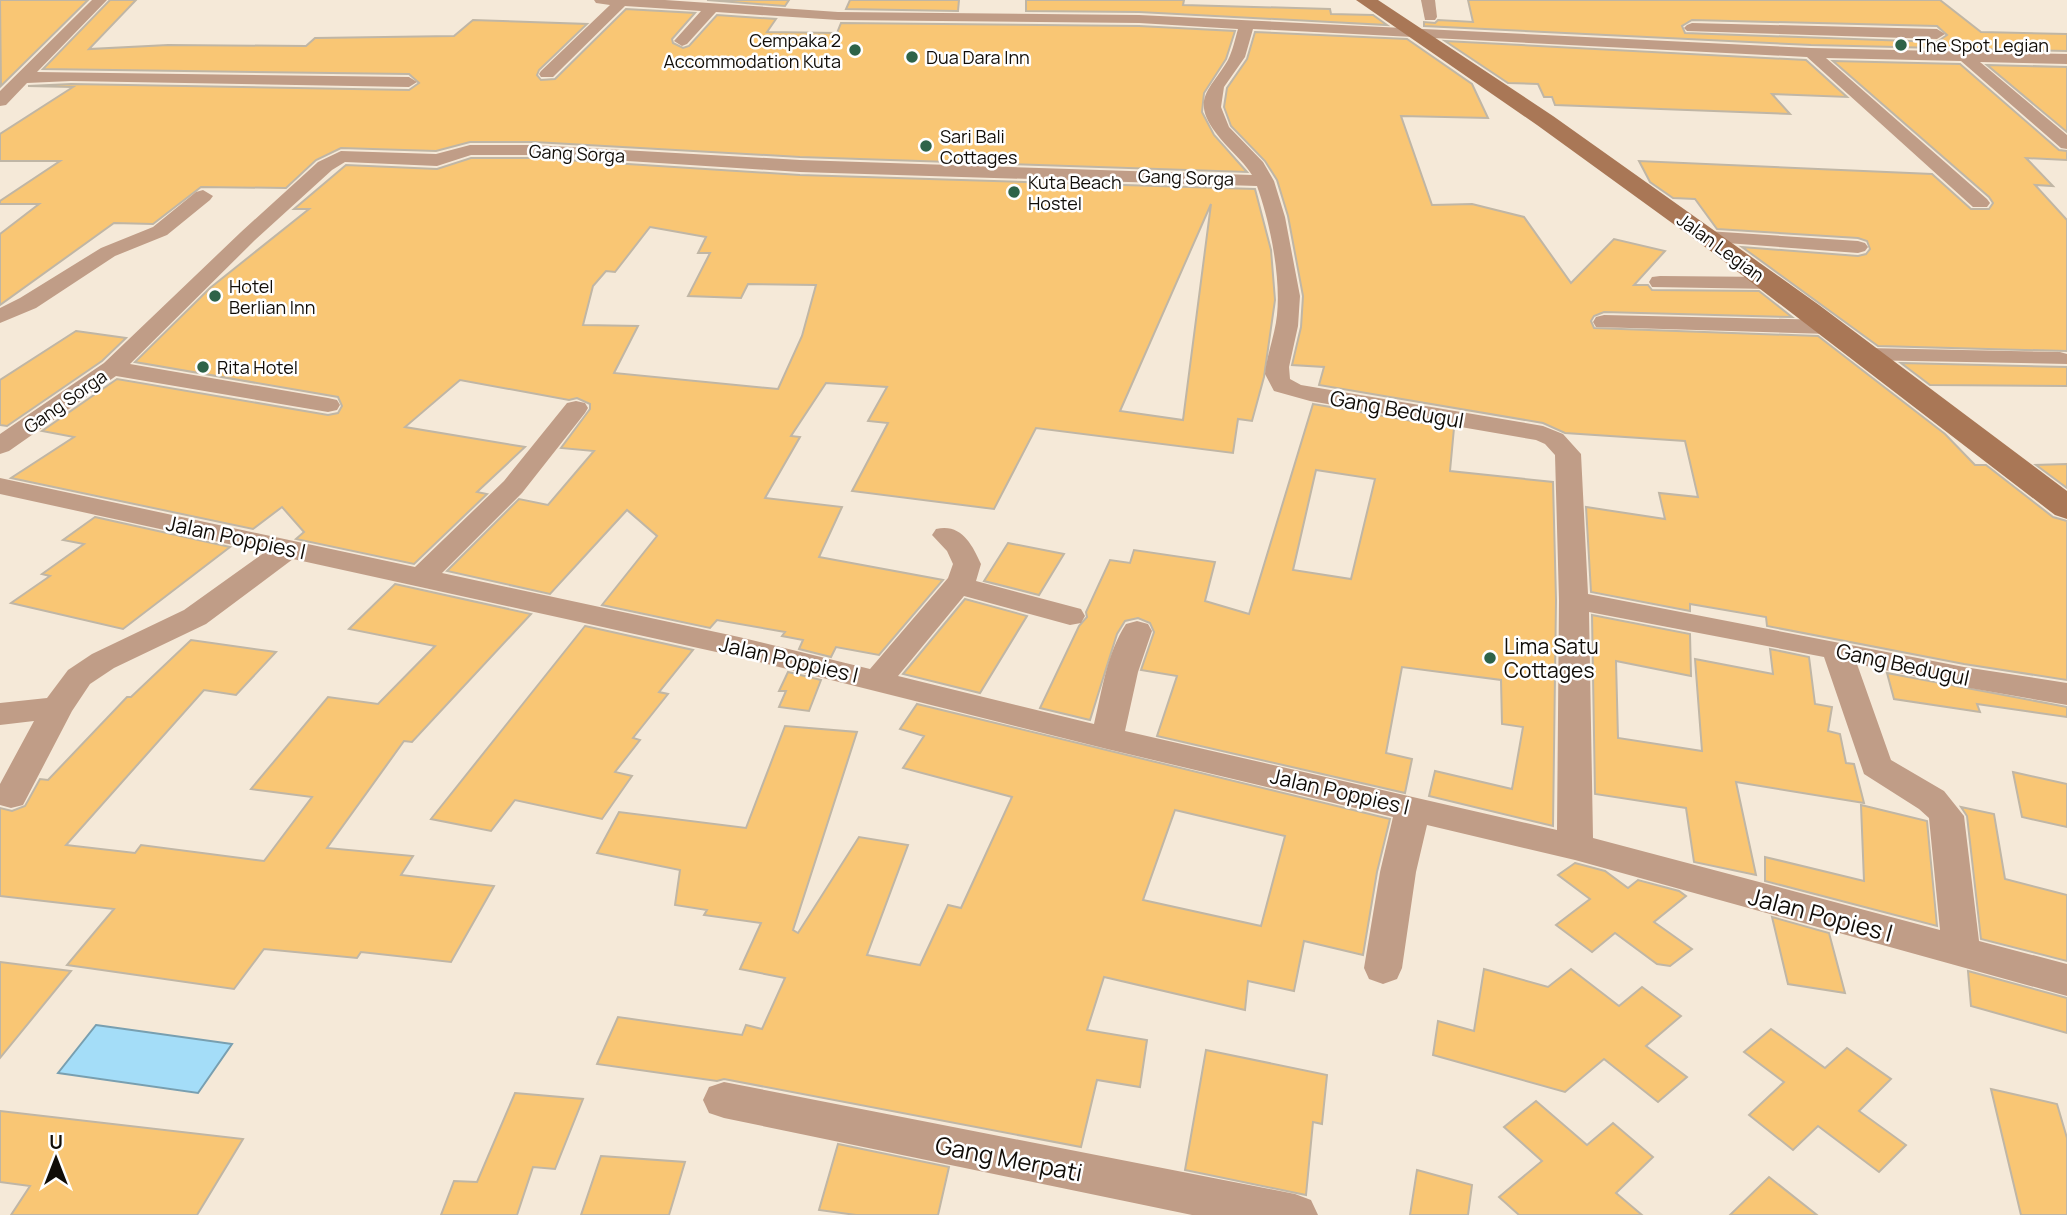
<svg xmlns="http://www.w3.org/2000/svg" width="2067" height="1215" font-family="Manrope,sans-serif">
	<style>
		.water { fill: #a4ddf8; stroke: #789fb0; stroke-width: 2 }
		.building { fill: #f9c674; stroke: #c0b6a5; stroke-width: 2; fill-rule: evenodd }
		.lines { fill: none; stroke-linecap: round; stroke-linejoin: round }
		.minor { fill: #c09d87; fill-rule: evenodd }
		.secondary { fill: #a97756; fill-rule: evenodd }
		.poi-dot { fill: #2e6348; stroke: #fff; stroke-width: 2.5 }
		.labels { text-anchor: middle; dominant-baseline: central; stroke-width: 5; stroke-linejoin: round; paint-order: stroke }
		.far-poi-label { font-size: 18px; fill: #110d08; stroke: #fff; text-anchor: start }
		.far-street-label { font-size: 18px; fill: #110d08; stroke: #fff }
		.street-label { font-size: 21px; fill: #110d08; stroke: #fff }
		.poi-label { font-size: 21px; fill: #110d08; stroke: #fff; text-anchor: start }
		.near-street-label { font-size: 24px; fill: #110d08; stroke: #fff }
	</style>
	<rect width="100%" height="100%" fill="#f5e9d8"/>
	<path class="water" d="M96,1025l136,19 -34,49 -140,-20z"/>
	<g class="building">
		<path d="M0,0h88l-87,86z"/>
		<path d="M110,0h26l-47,49 79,-4 138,1 9,-8 139,-2 19,-16 114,4 -48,46 -2,5 4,5 14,-1 71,-70 69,4 -23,26 1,4 10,5 6,-2 28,-31 59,4 -9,13 70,1 4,-10 298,3 96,5 -9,28 -22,34 -2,19 12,23 33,37 -447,-15 -266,-15h-64l-34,9 -95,-3 -25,12 -30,28 -85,-1 -48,37 -39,-1 -114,82v-71l39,-30h-39v-3l60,-40h-60v-27l73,-47 -45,-1 43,-2 338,6 10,-7 -10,-9 -366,-5z"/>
		<path d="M707,0h82l-4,6z"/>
		<path d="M850,0h109l-1,11 -112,-2z"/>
		<path d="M1026,0h158l-1,5 147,4 1,5 42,1 14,10 -248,-13 -113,-1z"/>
		<path d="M1468,0h472l41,32 86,2v17l-256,-6 -387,-19v-4l11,1 3,-3 35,2zM1692,20l245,6 10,9 -10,7 -252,-9 -3,-7z"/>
		<path d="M1255,32l152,7 65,45 16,34 -87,-2 31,89 40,-1 52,13 47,66 43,-44 51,12 -31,34h14l4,5 107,1 33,26 -188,-5 -10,4 -3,5 3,7 224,8 127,98 30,31h11l67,52 14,4v159l-103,-16 -197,-38 -1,-9 -76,-13v7l-99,-19 -5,-85 79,12 -6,-26 39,4 -13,-56 -120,-8 -22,-10 -224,-38 5,-18 -32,-2 9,-38 2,-31 -15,-80 -11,-36 -12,-19 -34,-35 -7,-19 3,-19 20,-29z"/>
		<path d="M1445,41l361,19 41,37 -75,-3 18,20 -235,-9 -3,-8h-8l-6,-13 -30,-1z"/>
		<path d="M1833,61l127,3 99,86 8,1v9l-41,-2 27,28 -18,-1 32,35v131l-189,-5 -136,-99 116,9 8,-2 4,-5 -3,-8 -9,-3 -141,-9 -22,-30 -22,-1 -23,-16 -11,-21 293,13 39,35h18l4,-6 -4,-6z"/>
		<path d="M1987,65l80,2v65z"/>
		<path d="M471,158h63l266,17 455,14 16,61 4,50 -11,77 -12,44 -14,-2 -5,34 -197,-25 -42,81 -142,-18 36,-68 -20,-2 19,-34 -61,-4 -35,53 9,1 -35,61 77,9 -23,50 124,23 -64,75 -43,-8 -5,10 -32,-8 4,-9 -21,-4 3,-4 -68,-12 -7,8 -108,-23 55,-69 -30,-26 -77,84 -103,-23 72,-72 29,6 46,-54 -33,-3 29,-39v-5l-13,-6 -8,2 -109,-20 -55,47 120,20 -48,45 10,2 -73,70 -118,-25 8,-7 -22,-25 -29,22 -242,-51 63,-41 -32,-6 75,-52 211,36 10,-2 4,-7 -4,-9 -203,-35 75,-74 99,-79h-15l52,-44 91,4zM1211,204l-28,216 -63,-9zM650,227l56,10 -8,16h12l-22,43 53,2 7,-14 68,1 -14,51 -24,53 -164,-16 24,-47 -55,-1 10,-39 13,-15 9,1z"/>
		<path d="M76,331l50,7 -24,23 -95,65 -7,-1v-45z"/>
		<path d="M1901,363l166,4v19l-137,-1z"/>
		<path d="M1313,404l141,24 -4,43 103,11 3,118 -3,226 -124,-30 6,-25 77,18 11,-62 -21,-3 -1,-44 -99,-13 -16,86 26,6 -7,34 -248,-57 20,-60 -36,-6 13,-38 -4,-9 -12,-5 -13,3 -8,13 -27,86 -50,-12 39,-82 8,-9 -1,-5 24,-52 20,3 4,-13 81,12 -10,39 44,13zM1316,470l59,9 -24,100 -58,-9z"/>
		<path d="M2067,464v24l-31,-23z"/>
		<path d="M95,517l135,30 -107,82 -112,-26 39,-27 -8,-2 42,-30 -21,-4z"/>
		<path d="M1008,543l56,11 -25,41 -55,-14z"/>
		<path d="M395,584l136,30 -119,128 -8,-1 -77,107 86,8 -12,19 93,11 -43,76 -90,-10 -4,6 -93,-9 -30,40 -167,-24 47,-56 -114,-13v-88l12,3 13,-5 15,-27 8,1 79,-83h4l60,-57 85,12 -40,43 -32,-5 -138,155 69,8 6,-8 123,16 48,-64 -61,-8 77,-92 50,7 57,-58 -86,-17z"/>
		<path d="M965,599l62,17 -47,77 -77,-19z"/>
		<path d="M1592,615l98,19 1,42 -75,-15 2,77 84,13 -7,-92 78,15 -3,-25 39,8 6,47 17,3 -4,24 12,3 6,29 8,1 10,39 -128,-21 20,93 -62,-13 -8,-54 -91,-14z"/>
		<path d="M585,626l108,24 -34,42 9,2 -35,44 7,2 -25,32 17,4 -30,43 -87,-19 -24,31 -60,-12z"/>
		<path d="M788,672l33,8 -12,31 -30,-4 7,-16h-7z"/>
		<path d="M1887,673l180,34v10l-90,-13 3,8 -86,-13z"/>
		<path d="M917,704l473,115 -13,53 -14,83 -59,-14 -10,50 -46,-10 -3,29 -141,-33 -17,53 60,10 -7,47 -43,-7 -16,67 -357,-68 -7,2 -120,-17 21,-47 124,18 4,-10 16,4 23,-51 -45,-9 21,-46 -57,-8 3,-5 -32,-5 5,-35 -83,-17 22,-41 127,16 39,-102 72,6 -64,198 5,3 61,-96 49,8 -41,110 53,10 28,-60 13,3 51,-111 -109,-29 21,-32 -24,-7zM1175,810l110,26 -24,90 -118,-26z"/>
		<path d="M2013,772l54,12v43l-45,-10z"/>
		<path d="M1861,805l66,16 10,105 -172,-45v-24l99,24z"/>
		<path d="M1961,807l33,7 11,65 62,16v66l-86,-22 -14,-123z"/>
		<path d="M1575,863l30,8 23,17 10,-8 41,11 7,5 -32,26 38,27 -22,17 -13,-2 -42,-31 -23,19 -36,-27 34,-26 -32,-24z"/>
		<path d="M1772,917l57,16 16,60 -57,-9z"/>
		<path d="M0,962l71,9 -71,87z"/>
		<path d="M1484,969l64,18 23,-18 48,37 23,-19 39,29 -35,30 41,31 -29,25 -54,-43 -39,33 -132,-37 5,-34 36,10z"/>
		<path d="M1968,971l99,27v35l-96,-27z"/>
		<path d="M1771,1029l54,39 22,-20 44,31 -32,32 47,34 -27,27 -61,-46 -25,24 -44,-35 35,-33 -40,-30z"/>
		<path d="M1206,1050l121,25 -5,49 -9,-2 -7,73 -121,-25z"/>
		<path d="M1991,1089l66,15 10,34v77h-46z"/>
		<path d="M515,1093l68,6 -28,70 -22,-2 -16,48h-76l13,-34 23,1z"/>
		<path d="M1536,1101l51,44 26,-22 40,34 -37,36 26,22h-123l-20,-18 43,-36 -38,-34z"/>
		<path d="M0,1111l243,28 -46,76h-186l19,-29 -30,-4z"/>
		<path d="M838,1144l111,23 -11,48h-82l-37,-5z"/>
		<path d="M601,1156l84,6 -16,53h-88z"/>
		<path d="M1417,1170l55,15 -4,30h-58z"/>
		<path d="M1769,1177l48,38h-87z"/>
	</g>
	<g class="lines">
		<g class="minor">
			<path d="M92,0h15l-70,72 372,5 8,5 -8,5 -338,-6 -44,2 -21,22 -6,1v-15z"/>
			<path d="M594,0h71l173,12 301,3 672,33 256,6v10l-87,-2 87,73v14l-6,-1 -100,-87 -135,-3 161,141 3,4 -3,4h-14l-166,-150 -554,-28 -8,28 -21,30 -3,20 8,20 34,35 11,19 11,36 15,79 -2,30 -9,41 1,12 11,6 242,41 20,8 18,20 7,140 376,73 103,16v22l-103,-18 -107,-23 34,96 53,31 20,25 15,125 88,23v32l-492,-136 -148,-35 -11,47 -14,96 -5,11 -14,5 -14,-5 -5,-11 16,-96 13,-55 -286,-68 -368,-92 -446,-98 -87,65 -92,44 -24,16 -18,27 -49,94 -12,3 -11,-3v-21l34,-63 -34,4v-22l47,-5 21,-28 24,-16 92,-44 81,-58 -265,-58v-16l415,89 89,-86 63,-78 9,-2 9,2 3,5 -3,5 -63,80 -80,80 297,64 131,32 78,-91 5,-14 -6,-13 -15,-16 4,-6c25,-6 36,15 45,35l-5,17 105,28 4,7 -4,7 -11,2 -106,-29 -66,80 196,48c8,-33 13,-71 32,-100l11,-3 11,3 4,7 -14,41 -13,59 432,99 2,-230 -4,-145 -10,-11 -9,-4 -226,-39 -36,-10 -9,-17c2,-20 10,-39 12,-59 4,-38 -7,-93 -20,-129l-457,-14 -266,-17h-63l-34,11 -92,-4 -13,8 -77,70 -125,124 198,34 9,2 3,5 -3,5 -9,2 -212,-36 -107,75 -9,3v-20l104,-71 137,-131 77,-70 23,-11 95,3 34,-9h64l266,15 452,15c-10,-16 -25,-27 -36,-42 -26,-34 -5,-44 12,-73 5,-10 7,-21 10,-31l-99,-6 -301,-3 -122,-8 -29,32 -5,2 -8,-5 27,-30 -76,-5 -72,71h-12l-2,-3 2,-3 69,-66 -14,-2zM1589,612l235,45 40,117 55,35 10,9 11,112 -347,-92z"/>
			<path d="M1421,0h14l2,17 -2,3h-10z"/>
			<path d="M1692,23l245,6 8,5 -8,5 -250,-8 -3,-3 3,-3z"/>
			<path d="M203,190l10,6 -3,4 -43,35 -52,21 -79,52 -36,15v-15l20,-10 81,-50 52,-21 43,-35z"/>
			<path d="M1707,231l151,10 7,2 3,4 -3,4 -7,2 -158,-12 -3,-4 3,-4z"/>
			<path d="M1660,276l111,1 8,1 3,5 -3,5 -8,1 -119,-2 -3,-5 3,-5z"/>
			<path d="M1604,315l225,5 8,2 3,5 -3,5 -8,2 -233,-7 -3,-5 3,-5z"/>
			<path d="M1867,348l193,4 7,2v10l-208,-4 -4,-5 4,-5z"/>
			<path d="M724,1082l571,112 16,6 7,15h-126l-468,-97 -15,-5 -6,-13 6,-13z"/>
		</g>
		<path class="secondary" d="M1356,0h22l175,116 266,189 248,186v28l-12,-4 -343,-263 -175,-127z"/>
	</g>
	<g class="poi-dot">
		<circle cx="1901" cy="45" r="7"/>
		<circle cx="855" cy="50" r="7"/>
		<circle cx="912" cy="57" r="7"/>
		<circle cx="926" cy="146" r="7"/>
		<circle cx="1014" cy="192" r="7"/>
		<circle cx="215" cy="296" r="7"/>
		<circle cx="203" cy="367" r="7"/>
		<circle cx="1490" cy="658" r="7"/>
	</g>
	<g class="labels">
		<g class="far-poi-label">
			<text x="841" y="40" text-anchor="end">Cempaka 2<tspan x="841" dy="21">Accommodation Kuta</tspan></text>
			<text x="1915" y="45">The Spot Legian</text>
			<text x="926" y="57">Dua Dara Inn</text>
			<text x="940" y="136">Sari Bali<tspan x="940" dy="21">Cottages</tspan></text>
			<text x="1028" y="182">Kuta Beach<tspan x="1028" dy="21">Hostel</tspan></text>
			<text x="229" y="286">Hotel<tspan x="229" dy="21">Berlian Inn</tspan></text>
			<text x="217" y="367">Rita Hotel</text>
		</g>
		<g class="far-street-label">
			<text transform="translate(577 153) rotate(3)">Gang Sorga</text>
			<text transform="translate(1186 177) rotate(2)">Gang Sorga</text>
			<text transform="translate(1721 247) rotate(36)">Jalan Legian</text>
			<text transform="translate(65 401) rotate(-35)">Gang Sorga</text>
		</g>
		<g class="street-label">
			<text transform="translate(1397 409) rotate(10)">Gang Bedugul</text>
			<text transform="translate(236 537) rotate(12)">Jalan Poppies I</text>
			<text transform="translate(789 659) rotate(13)">Jalan Poppies I</text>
			<text transform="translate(1903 664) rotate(12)">Gang Bedugul</text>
			<text transform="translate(1340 791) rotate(13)">Jalan Poppies I</text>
		</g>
		<g class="poi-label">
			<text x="1504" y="646">Lima Satu<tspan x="1504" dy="24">Cottages</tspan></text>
		</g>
		<g class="near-street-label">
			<text transform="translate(1821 914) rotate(15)">Jalan Popies I</text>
			<text transform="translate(1009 1158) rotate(11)">Gang Merpati</text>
		</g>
	</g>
	<g transform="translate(56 1159)" stroke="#ffffff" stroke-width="5" paint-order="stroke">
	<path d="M0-5L12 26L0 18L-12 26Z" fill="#110d08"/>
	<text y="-10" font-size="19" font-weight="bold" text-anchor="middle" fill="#110d08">U</text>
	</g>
</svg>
